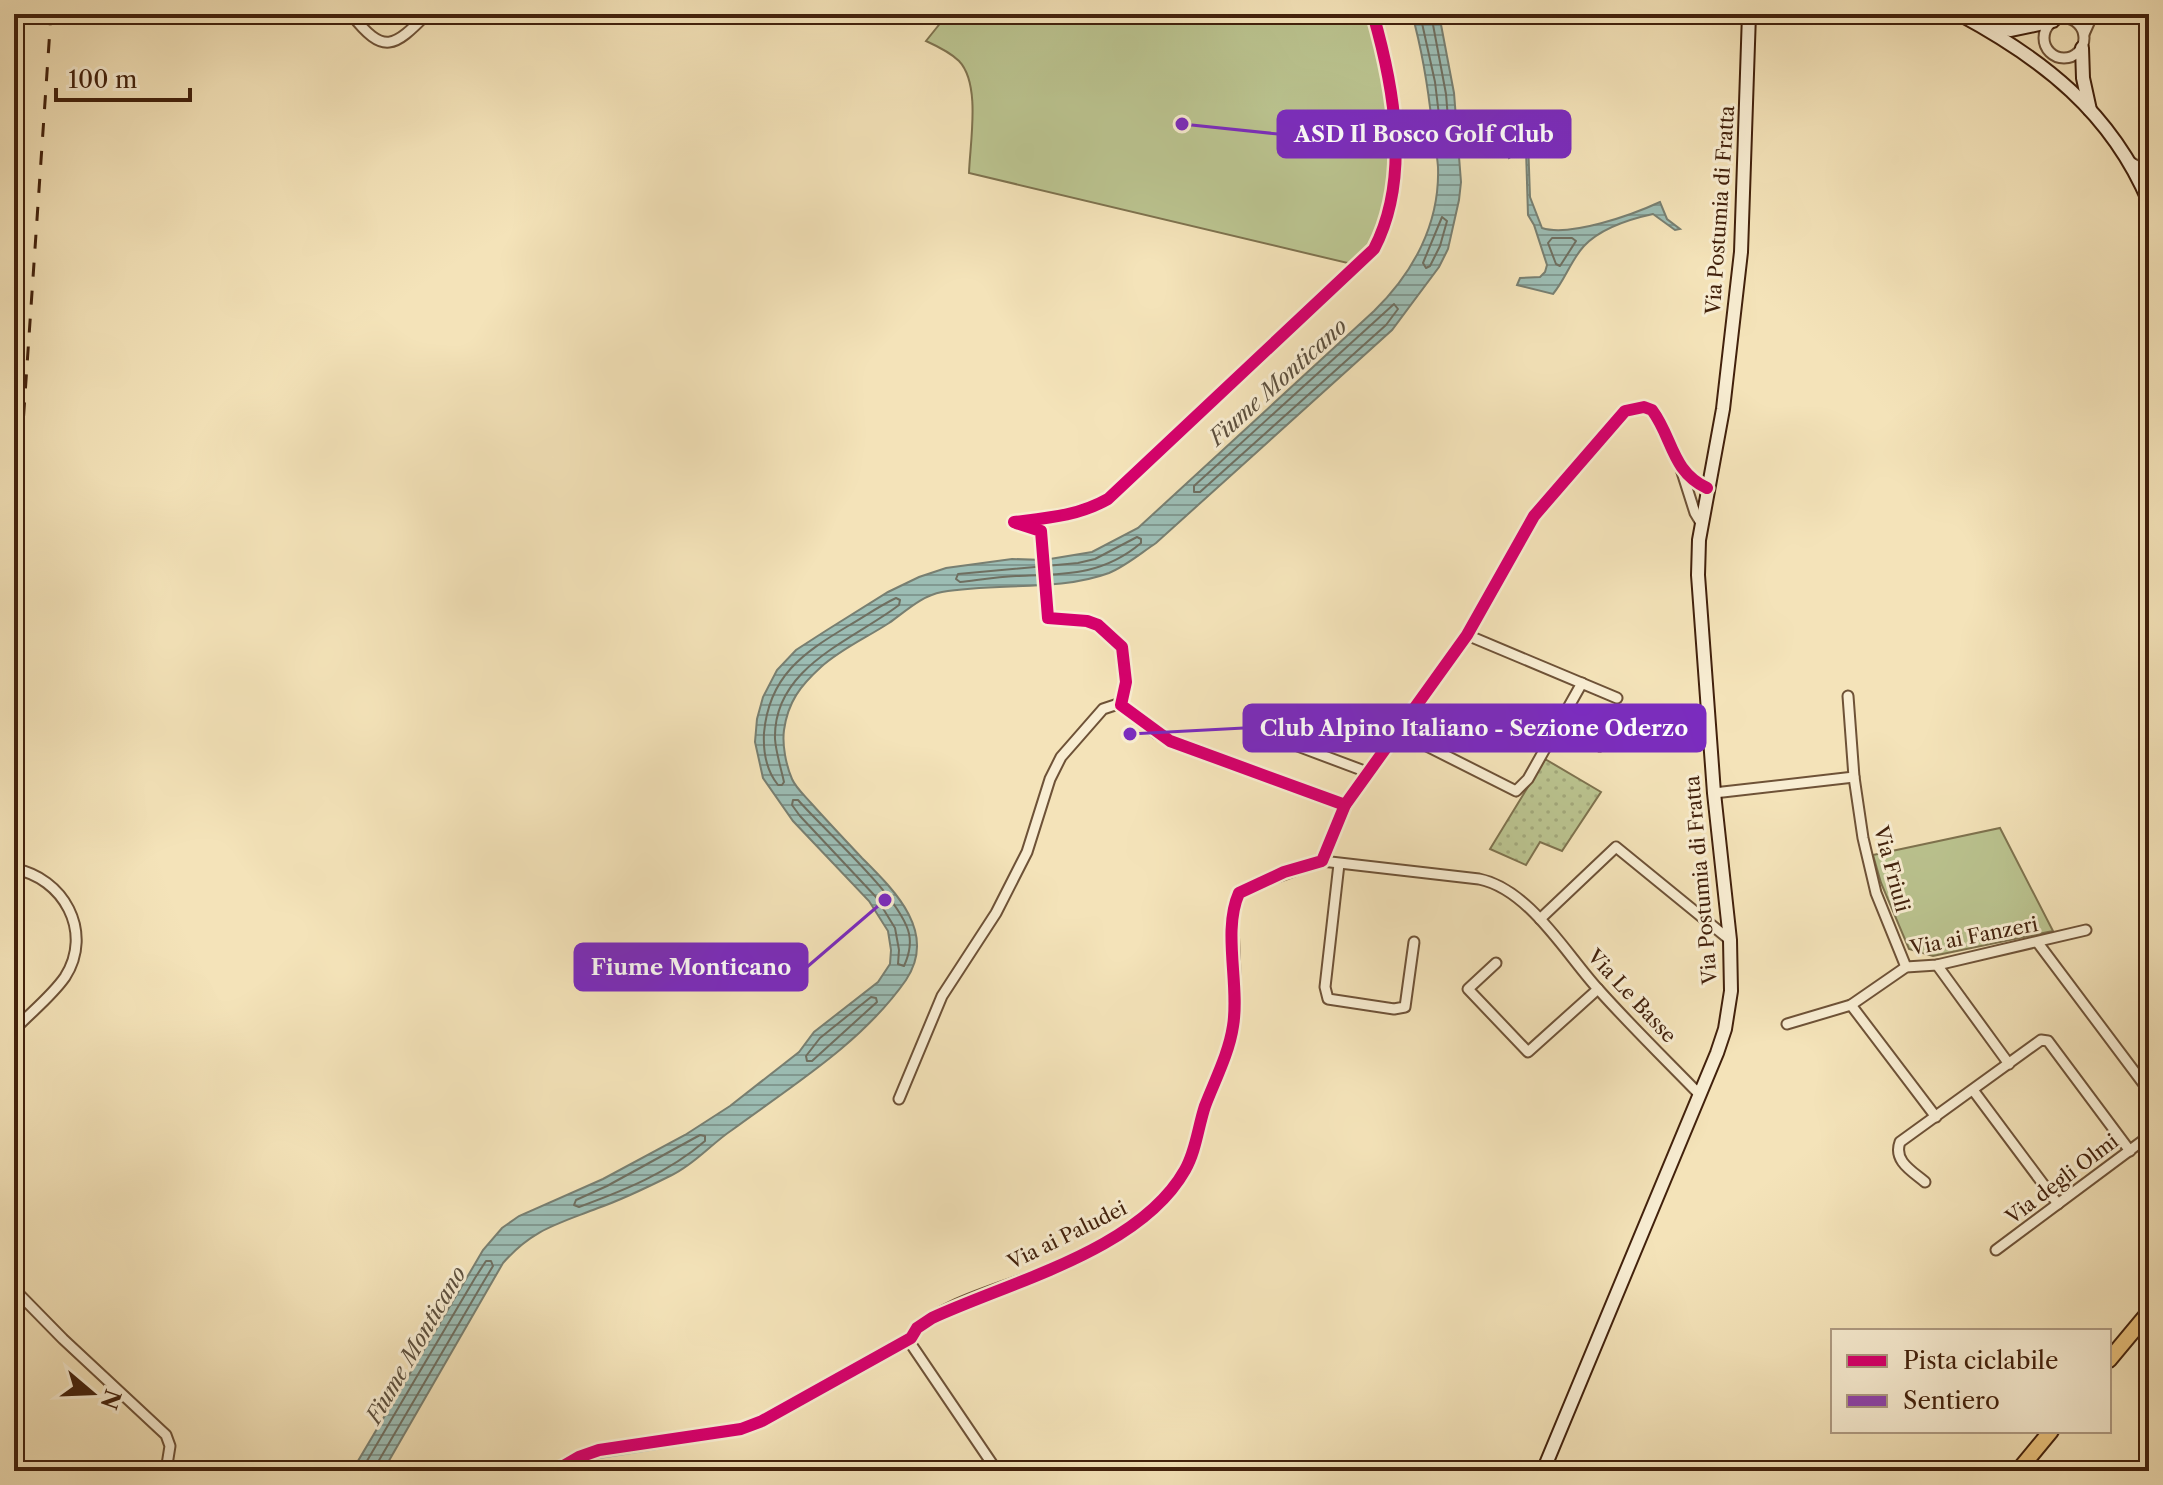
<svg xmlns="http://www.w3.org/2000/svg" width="2163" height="1485" font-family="'Libre Caslon Text',serif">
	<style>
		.green { fill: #bbc490; stroke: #7e724e; stroke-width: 2 }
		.park { fill: url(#park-dots); stroke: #7e724e; stroke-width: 2 }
		.water { fill: url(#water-rules); stroke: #787f71; stroke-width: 2 }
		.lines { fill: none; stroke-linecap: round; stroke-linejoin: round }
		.shore { stroke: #6f6f60; stroke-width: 2 }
		.canal { stroke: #9cbdb4; stroke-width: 9 }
		.minor-casing { stroke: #6e5237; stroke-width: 13 }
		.tertiary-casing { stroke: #6e5237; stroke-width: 15 }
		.secondary-casing { stroke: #42210c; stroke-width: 16 }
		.primary-casing { stroke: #42210c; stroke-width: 18 }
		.minor { stroke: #f8edd2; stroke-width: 9 }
		.tertiary { stroke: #f8edd2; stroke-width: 11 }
		.secondary { stroke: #f8edd2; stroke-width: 12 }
		.primary { stroke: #eac27c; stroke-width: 14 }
		.rail { stroke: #42210c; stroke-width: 3; stroke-dasharray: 14 14; stroke-linecap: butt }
		.quiet { stroke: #8e44ad; stroke-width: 10; stroke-dasharray: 20 10; stroke-linecap: butt }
		.cycleway-casing { stroke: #f8edd2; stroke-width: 17 }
		.cycleway { stroke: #d6006c; stroke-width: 12 }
		.labels { text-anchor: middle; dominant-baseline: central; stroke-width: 6; stroke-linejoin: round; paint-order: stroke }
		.street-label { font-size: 20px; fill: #42210c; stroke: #f8edd2 }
		.water-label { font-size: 22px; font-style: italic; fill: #5d503e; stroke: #f8edd2 }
		.leader { fill: none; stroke: #7b2cbf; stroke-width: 3 }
		.callout-dot { fill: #7b2cbf; stroke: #f8edd2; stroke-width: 3 }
		.callout { fill: #7b2cbf; stroke: #7b2cbf; stroke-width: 3 }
		.callout-label { font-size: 22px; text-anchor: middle; font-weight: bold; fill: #fff }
	</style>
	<defs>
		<pattern id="park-dots" width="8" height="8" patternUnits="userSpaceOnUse" patternTransform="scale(2)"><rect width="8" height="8" fill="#bbc490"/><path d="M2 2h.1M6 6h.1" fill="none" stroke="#a2a87b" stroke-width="1.8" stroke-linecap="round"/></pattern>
		<pattern id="water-rules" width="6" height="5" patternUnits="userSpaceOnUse" patternTransform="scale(2)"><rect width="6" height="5" fill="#9cbdb4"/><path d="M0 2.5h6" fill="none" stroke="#819991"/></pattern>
	</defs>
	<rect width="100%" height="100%" fill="#f4e3b9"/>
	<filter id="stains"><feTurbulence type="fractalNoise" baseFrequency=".0025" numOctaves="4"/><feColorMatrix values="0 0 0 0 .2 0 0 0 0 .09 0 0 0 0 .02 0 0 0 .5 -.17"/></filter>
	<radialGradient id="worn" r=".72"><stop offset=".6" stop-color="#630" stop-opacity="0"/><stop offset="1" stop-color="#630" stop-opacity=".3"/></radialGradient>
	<g class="green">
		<path d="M942,14h431c17,61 42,179 1,234 -5,7 -12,12 -18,17l-387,-92c1,-31 12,-89 -10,-112 -9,-9 -22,-15 -33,-20l16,-20z"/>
		<path d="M2000,828l53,103 -120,25 -24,-7 -28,-66 -8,-28z"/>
	</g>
	<path class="park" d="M1545,759l56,33 -39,59 -22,-9 -14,23 -36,-16z"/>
	<g class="water">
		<path d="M1412,14h27l15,79 7,89 -2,18 -11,49 -9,18 -47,63 -236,213c-15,10 -30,23 -47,30 -51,19 -113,9 -167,19 -21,4 -36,19 -53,31 -23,15 -48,26 -68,44 -21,19 -33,35 -37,63 -2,15 2,35 8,49 4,9 13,17 19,24 17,19 34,37 51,55 32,32 76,74 44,122 -44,63 -113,105 -174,150 -21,14 -37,34 -60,45 -24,12 -48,24 -74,33 -40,16 -65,21 -95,55l-120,208h-31l117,-197 14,-24 19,-22 17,-12 84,-37 82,-44 45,-29 69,-54 15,-20 64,-50 12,-18 1,-14 -3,-19 -19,-30 -76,-80 -30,-43 -8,-36 2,-23 6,-22 14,-27 19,-20 31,-20 61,-38 31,-15 27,-9 66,-9 32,1 48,-8 46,-24 236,-217c39,-38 66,-87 64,-144 -1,-14 -4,-29 -6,-43 -4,-37 -10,-74 -20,-110z"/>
		<path d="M1528,140l2,57 12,31c28,9 90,-13 118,-26l7,17 13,10 -5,1 -22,-16c-23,5 -52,14 -69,32 -13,14 -19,34 -31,48l-36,-9 3,-7 20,-1 5,-5 2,-7 -13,-40 -6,-10 -2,-65 -3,-1 -14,9 -2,-5z"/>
	</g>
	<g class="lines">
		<g class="shore">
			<path d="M1420,14l15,68 6,50 4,3 4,-4 -3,-37 -15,-80"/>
			<path d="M1442,217l5,4 -7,25 -10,20 -4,2 -3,-5z"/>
			<path d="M1552,238h20l4,3 -16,25 -4,-2 -8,-21z"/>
			<path d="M1394,304l4,5 -12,16 -186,167h-6v-6z"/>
			<path d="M1137,537l4,2v4c-39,33 -77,31 -125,33 -19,1 -38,4 -56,6l-4,-3 2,-5 120,-11 17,-4z"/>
			<path d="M896,598l4,2 -1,5c-47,36 -126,62 -124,134 1,14 6,29 9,43l-2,3h-4c-12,-15 -15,-33 -14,-52 5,-57 39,-80 84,-107 16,-9 31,-20 48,-28z"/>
			<path d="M793,800h5c29,33 97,92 110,130 4,12 1,25 -4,36l-6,-2 1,-14 -4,-22 -19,-31 -76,-81 -8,-11z"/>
			<path d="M871,997l5,1 1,4 -65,59h-5l-1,-5 14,-18z"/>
			<path d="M700,1135l5,1v5c-37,32 -80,49 -126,66l-5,-2 2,-5 31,-14z"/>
			<path d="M361,1471l114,-193 11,-17h5l2,5 -12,20 -103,176 -2,9"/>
		</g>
		<path class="canal" d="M562,1471l34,-16 107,-17"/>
		<g class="minor-casing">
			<g id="minor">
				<path d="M351,14c33,42 43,33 76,0"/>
				<circle cx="2064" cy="38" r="20"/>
				<path d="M2084,34l9,-20"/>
				<path d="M1681,469l14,44 6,10"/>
				<path d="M1467,635l150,63"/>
				<path d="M1848,696l6,81"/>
				<path d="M1560,723l40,23"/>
				<path d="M1397,731l119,60 12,-12 54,-96"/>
				<path d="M1287,742l80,30"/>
				<path d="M1714,793l140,-16 9,61 13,55 30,74"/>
				<path d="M1322,861l23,-56 122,-170 67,-119 91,-105 19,-4 8,3c21,28 19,61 55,78"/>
				<path d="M1339,864l-14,123 3,12 66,10 11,-2 9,-65"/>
				<path d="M14,869c49,8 80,63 51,108 -14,20 -34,35 -51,53"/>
				<path d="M1540,919l76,-72 114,93"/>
				<path d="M2038,943l111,148"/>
				<path d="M1496,963l-28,26 60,63 70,-63"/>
				<path d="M1937,965l72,99"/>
				<path d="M1851,1005l85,112"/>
				<path d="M1787,1024l64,-19 55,-38 31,-2 149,-35"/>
				<path d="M1973,1090l85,114"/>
				<path d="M899,1099l43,-103 54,-83 31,-61 23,-73 11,-22 42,-48 15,-5 7,3 31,26 14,8 175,64"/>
				<path d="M1925,1182c-13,-11 -32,-21 -25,-40l141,-102 7,1 82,110"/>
				<path d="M1996,1250l153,-114"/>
				<path d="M14,1289l49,50 103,96 4,11 -4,25"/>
				<path d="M997,1471l-82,-121 -4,-6 2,-12c32,-31 95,-45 137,-63 53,-22 112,-50 138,-104 8,-19 11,-40 17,-59 10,-26 24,-52 28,-80 5,-32 0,-76 0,-110l1,-12 10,-15 78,-28 157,18c50,10 87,75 119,110 33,37 68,71 102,106"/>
			</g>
		</g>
		<g class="tertiary-casing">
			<path id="tertiary" d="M2130,163l19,11"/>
		</g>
		<g class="secondary-casing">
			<g id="secondary">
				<path d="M1959,14c84,45 152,98 190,188"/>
				<path d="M1987,27l24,3 42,-9"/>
				<path d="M2082,48l1,30 7,32"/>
				<path d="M1543,1471l174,-418 8,-24 6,-38 -1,-51 -16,-147 -16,-218 1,-35 24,-131 18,-157 8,-238"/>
			</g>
		</g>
		<g class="primary-casing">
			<g id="primary">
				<path d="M2109,1360l40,-48"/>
				<path d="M2018,1471l33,-40"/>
			</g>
		</g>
		<use href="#minor" class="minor"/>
		<use href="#tertiary" class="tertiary"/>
		<use href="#secondary" class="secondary"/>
		<use href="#primary" class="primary"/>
		<path class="rail" d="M14,556l37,-542"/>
		<path class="quiet" d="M1303,129l92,23"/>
		<g class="cycleway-casing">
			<g id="cycleway">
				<path d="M1014,522c34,-4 64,-6 94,-23l266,-250c37,-71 20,-162 -1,-235"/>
				<path d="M1016,523l25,8 7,87 39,3 11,4 24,22 4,35 -5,23 49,36 175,64"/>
				<path d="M555,1471l24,-14 20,-7 142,-21 21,-8 149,-83 6,-10 15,-10c80,-37 208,-68 253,-148 11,-19 13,-43 20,-64 10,-26 24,-53 28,-80 7,-41 -11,-95 6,-133l45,-21 38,-11 23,-56 122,-170 67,-119 91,-105 19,-4 8,3c21,28 19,61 55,78"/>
			</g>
		</g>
		<use href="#cycleway" class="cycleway"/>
	</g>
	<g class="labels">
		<g class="street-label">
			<text transform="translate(1720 210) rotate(-86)">Via Postumia di Fratta</text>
			<text transform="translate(1892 869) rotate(75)">Via Friuli</text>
			<text transform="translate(1701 880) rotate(-95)">Via Postumia di Fratta</text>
			<text transform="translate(1974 936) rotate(-11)">Via ai Fanzeri</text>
			<text transform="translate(1632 996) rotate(47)">Via Le Basse</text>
			<text transform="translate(2062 1179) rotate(-37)">Via degli Olmi</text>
			<text transform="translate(1067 1235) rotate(-26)">Via ai Paludei</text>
		</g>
		<g class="water-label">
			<text transform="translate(1278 382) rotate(-42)">Fiume Monticano</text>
			<text transform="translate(416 1345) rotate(-60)">Fiume Monticano</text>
		</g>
	</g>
	<path class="leader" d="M1182 124L1278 134M1130 734L1244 728M885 900L807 967"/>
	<g class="callout-dot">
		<circle cx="1182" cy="124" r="8"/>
		<circle cx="1130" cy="734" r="8"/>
		<circle cx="885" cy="900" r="8"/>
	</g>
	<g class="callout">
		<rect x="1278" y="111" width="292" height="46" rx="8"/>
		<rect x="1244" y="705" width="461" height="46" rx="8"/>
		<rect x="575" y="944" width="232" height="46" rx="8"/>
	</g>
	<g class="callout-label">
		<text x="1424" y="142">ASD Il Bosco Golf Club</text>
		<text x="1474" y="736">Club Alpino Italiano - Sezione Oderzo</text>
		<text x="691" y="975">Fiume Monticano</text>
	</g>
	<rect width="2163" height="1485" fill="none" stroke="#f4e3b9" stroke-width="48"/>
	<rect x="16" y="16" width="2131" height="1453" fill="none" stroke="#42210c" stroke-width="4"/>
	<rect x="24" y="24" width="2115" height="1437" fill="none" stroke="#42210c" stroke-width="2"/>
	<rect x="1831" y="1329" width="280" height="104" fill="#f8edd2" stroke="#af9b83" stroke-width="2"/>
	<rect x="1847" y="1355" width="40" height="12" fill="#d6006c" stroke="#af9b83" stroke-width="2"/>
	<text x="1903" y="1369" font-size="24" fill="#42210c">Pista ciclabile</text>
	<rect x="1847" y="1395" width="40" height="12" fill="#8e44ad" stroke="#af9b83" stroke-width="2"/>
	<text x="1903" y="1409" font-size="24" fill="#42210c">Sentiero</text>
	<g transform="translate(92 1393) rotate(109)" stroke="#f8edd2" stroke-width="6" paint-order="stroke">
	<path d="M0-6L14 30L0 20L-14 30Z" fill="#42210c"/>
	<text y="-12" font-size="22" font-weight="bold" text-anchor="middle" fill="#42210c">N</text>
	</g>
	<path d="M56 88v12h134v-12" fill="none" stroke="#42210c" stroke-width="4"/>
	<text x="68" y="88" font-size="24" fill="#42210c" stroke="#f8edd2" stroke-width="6" paint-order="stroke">100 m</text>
	<rect width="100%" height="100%" filter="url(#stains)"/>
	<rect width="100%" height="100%" fill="url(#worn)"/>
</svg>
